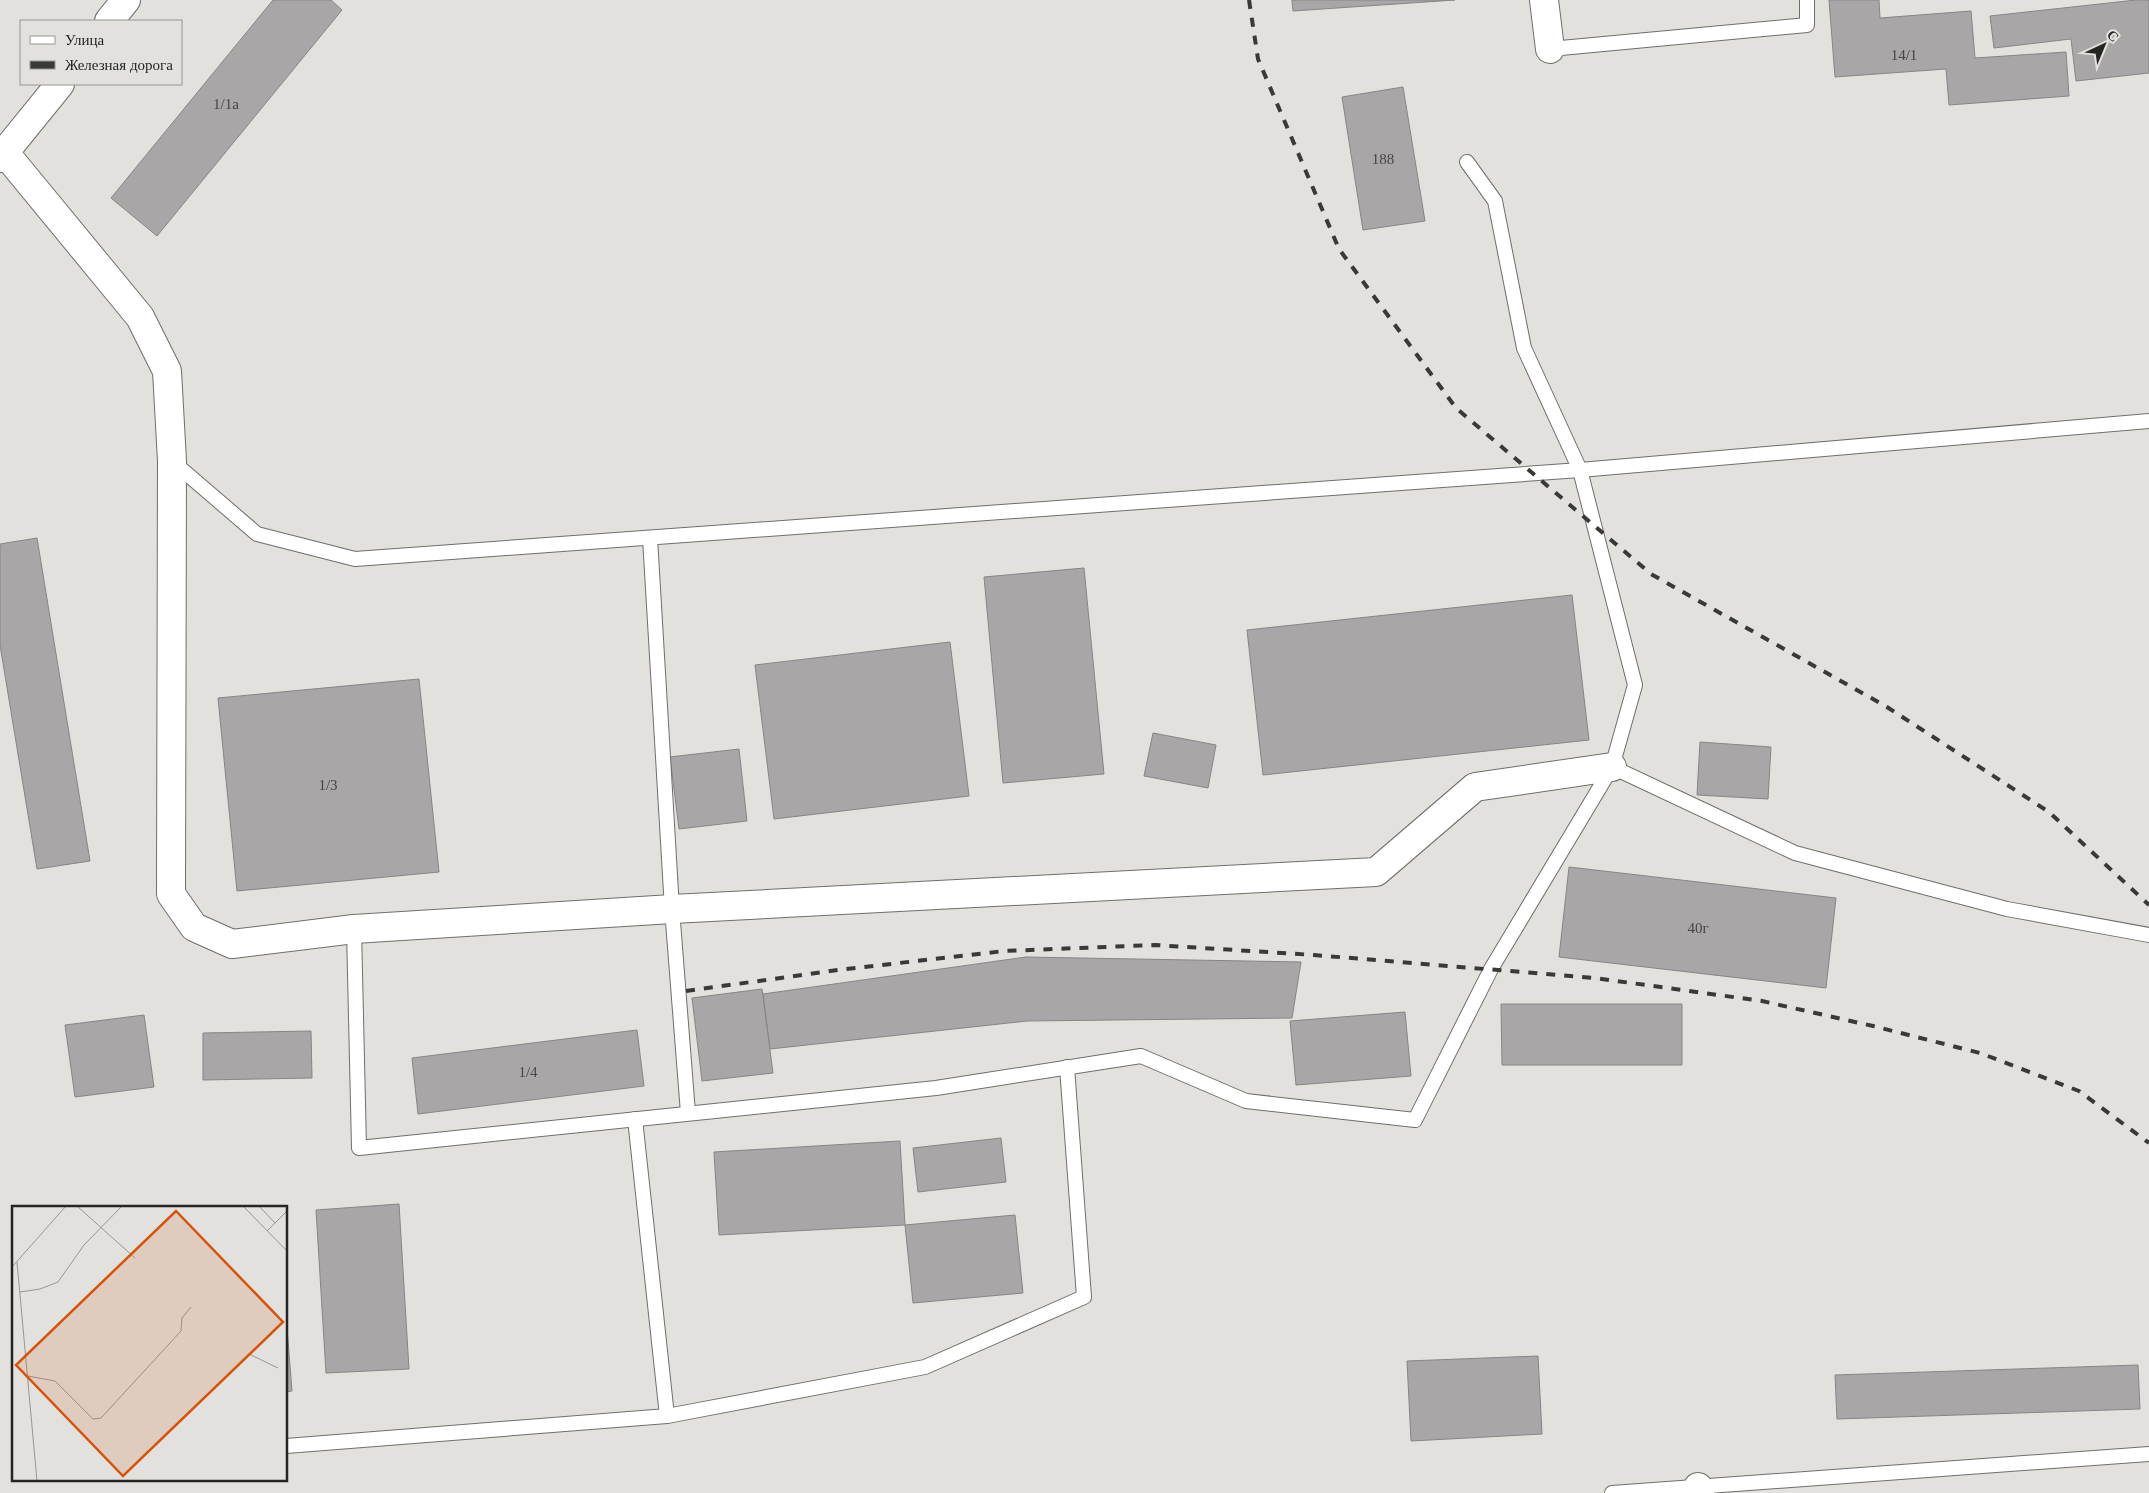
<svg xmlns="http://www.w3.org/2000/svg" width="2149" height="1493" font-family="'Times New Roman',serif">
	<style>
		.building { fill: #a9a6a8; stroke: #878486 }
		.lines { fill: none; stroke-linecap: round; stroke-linejoin: round }
		.service-casing { stroke: #6f6e6b; stroke-width: 16 }
		.minor-casing { stroke: #6f6e6b; stroke-width: 30 }
		.service { stroke: #fff; stroke-width: 14 }
		.minor { stroke: #fff; stroke-width: 28 }
		.rail { stroke: #393937; stroke-width: 4; stroke-dasharray: 9 9; stroke-linecap: butt }
		.labels { text-anchor: middle; dominant-baseline: central; stroke-width: 5; stroke-linejoin: round; paint-order: stroke }
		.number-label { font-size: 15px; fill: #464544 }
		.inset-road { fill: none; stroke: #969693; stroke-width: 1 }
		.view { fill: #d4540e; fill-opacity: 0.15; stroke: #d4540e; stroke-width: 2.5 }
		.inset-edge { fill: none; stroke: #252523; stroke-width: 2.5 }
	</style>
	<rect width="100%" height="100%" fill="#e2e1dd"/>
	<g class="building">
		<path d="M273,0h58l11,10 -185,226 -46,-38z"/>
		<path d="M1292,0h163l-162,11z"/>
		<path d="M1829,0h50l1,18 91,-7 4,47 91,-6 3,44 -120,9 -3,-36 -111,8z"/>
		<path d="M2136,0h13v73l-73,8 -5,-42 -77,9 -4,-32z"/>
		<path d="M1403,87l22,134 -62,9 -21,-133z"/>
		<path d="M37,538l53,323 -53,8 -37,-224v-101z"/>
		<path d="M1084,568l20,206 -101,9 -19,-206z"/>
		<path d="M1572,595l17,145 -326,35 -16,-145z"/>
		<path d="M950,642l19,154 -195,23 -19,-154z"/>
		<path d="M419,679l20,193 -202,19 -19,-193z"/>
		<path d="M1153,733l63,12 -8,43 -64,-12z"/>
		<path d="M1700,742l71,5 -3,52 -71,-4z"/>
		<path d="M739,749l8,72 -68,8 -9,-72z"/>
		<path d="M1569,867l267,31 -10,90 -267,-31z"/>
		<path d="M1026,957l275,5 -9,56 -265,3 -257,28 -7,-55z"/>
		<path d="M762,989l11,84 -71,8 -10,-83z"/>
		<path d="M1501,1004h181v61h-180z"/>
		<path d="M1405,1012l6,64 -115,9 -6,-64z"/>
		<path d="M144,1015l10,72 -79,10 -10,-72z"/>
		<path d="M637,1030l7,56 -226,28 -6,-56z"/>
		<path d="M311,1031l1,47 -109,2v-47z"/>
		<path d="M1001,1138l5,44 -88,10 -5,-44z"/>
		<path d="M900,1141l5,84 -186,10 -5,-83z"/>
		<path d="M399,1204l10,165 -83,4 -10,-163z"/>
		<path d="M1015,1215l8,78 -110,10 -8,-78z"/>
		<path d="M286,1315l6,76 -6,1z"/>
		<path d="M1538,1356l4,78 -131,7 -4,-80z"/>
		<path d="M2138,1365l2,44 -303,10 -2,-44z"/>
	</g>
	<g class="lines">
		<g class="service-casing">
			<g id="service">
				<path d="M1550,49l257,-24v-25"/>
				<path d="M172,461l85,73 98,25 1225,-89 569,-49"/>
				<path d="M650,538l22,371 16,204"/>
				<path d="M1612,767l183,86 212,56 142,26"/>
				<path d="M354,929l5,219 577,-60 205,-32 105,45 169,19 76,-151 121,-202 23,-82 -55,-215 -56,-122 -29,-147 -28,-39"/>
				<path d="M635,1119l32,297"/>
				<path d="M286,1446l381,-30 258,-49 159,-70 -17,-230"/>
				<path d="M1612,1493l537,-39"/>
			</g>
		</g>
		<g class="minor-casing">
			<g id="minor">
				<path d="M1544,0l6,49"/>
				<path d="M109,21l17,-21"/>
				<path d="M5,153l135,164 27,54 5,90 -1,433 23,33 38,17 122,-15 318,-20 704,-37 99,-85 137,-20"/>
				<path d="M0,158l60,-74"/>
				<path d="M1698,1487l2,6"/>
			</g>
		</g>
		<use href="#service" class="service"/>
		<use href="#minor" class="minor"/>
		<g class="rail">
			<path d="M1249,0l9,59 81,190 117,159 195,166 236,133 162,105 100,93"/>
			<path d="M686,991l152,-21 166,-19 151,-6 159,10 281,23 167,23 111,25 107,27 99,38 70,52"/>
		</g>
	</g>
	<g class="labels">
		<g class="number-label">
			<text x="1904" y="55">14/1</text>
			<text x="226" y="104">1/1а</text>
			<text x="1383" y="159">188</text>
			<text x="328" y="785">1/3</text>
			<text x="1698" y="928">40г</text>
			<text x="528" y="1072">1/4</text>
		</g>
	</g>
	<g transform="translate(12 1206)">
		<rect width="275" height="275" fill="#e2e1dd"/>
		<path class="inset-road" d="M65,0l58,52M231,0l44,45M247,0l16,17M255,25l20,-20M5,56l20,219M0,61l54,-61M8,86l20,-3 18,-7 26,-37 38,-39M237,148l29,14M16,170l27,5 38,38 8,-1 80,-87 1,-13 9,-11"/>
		<path class="view" d="M164,5l107,111 -160,154 -107,-111z"/>
		<rect width="275" height="275" class="inset-edge"/>
	</g>
	<rect x="20" y="20" width="162" height="65" fill="#e2e1dd" stroke="#969693"/>
	<rect x="30" y="36" width="25" height="8" fill="#ffffff" stroke="#969693"/>
	<text x="65" y="45" font-size="15" fill="#252523">Улица</text>
	<rect x="30" y="61" width="25" height="8" fill="#393937" stroke="#969693"/>
	<text x="65" y="70" font-size="15" fill="#252523">Железная дорога</text>
	<g transform="translate(2104 45) rotate(44)" stroke="#e2e1dd" stroke-width="4" paint-order="stroke">
	<path d="M0-4L9 19L0 12L-9 19Z" fill="#252523"/>
	<text y="-8" font-size="14" font-weight="bold" text-anchor="middle" fill="#252523">С</text>
	</g>
</svg>
